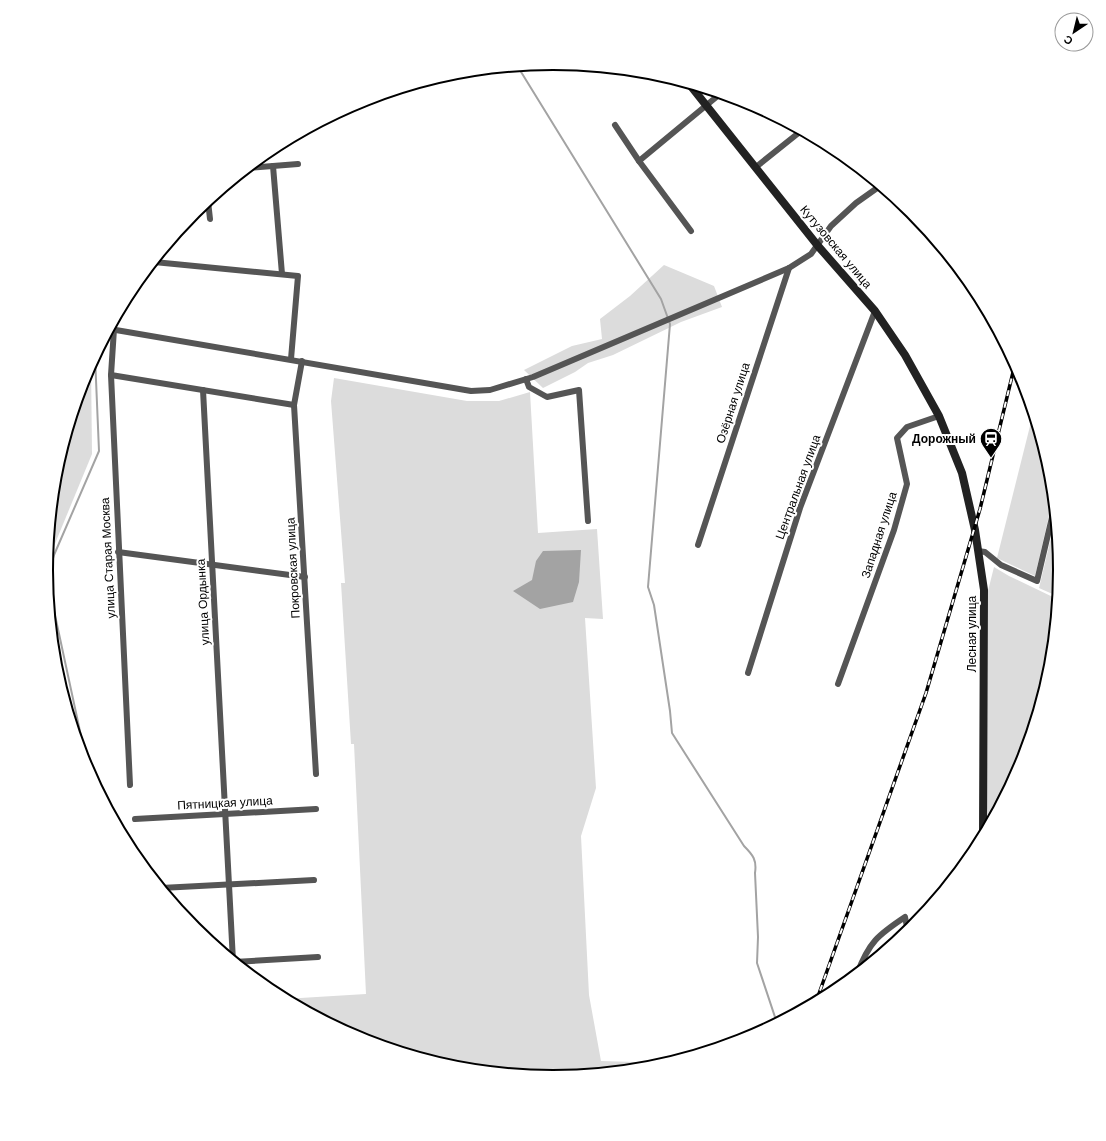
<svg xmlns="http://www.w3.org/2000/svg" width="1106" height="1141" font-family="'DM Sans',sans-serif">
	<style>
		.green { fill: #dcdcdc }
		.water { fill: #a3a3a3 }
		.lines { fill: none; stroke-linecap: round; stroke-linejoin: round }
		.stream { stroke: #a3a3a3; stroke-width: 2 }
		.street { stroke: #555; stroke-width: 6 }
		.secondary { stroke: #222; stroke-width: 8 }
		.rail-casing { stroke: #000; stroke-width: 3.5 }
		.rail { stroke: #fff; stroke-width: 2; stroke-dasharray: 6; stroke-linecap: butt }
		.labels { text-anchor: middle; dominant-baseline: central; stroke-width: 4; stroke-linejoin: round; paint-order: stroke }
		.street-label { font-size: 12px; fill: #000; stroke: #fff }
		.poi-label { font-size: 12px; font-weight: bold; fill: #000; stroke: #fff; text-anchor: end }
		.rim { fill: none; stroke: #000; stroke-width: 2 }
	</style>
	<rect width="100%" height="100%" fill="#fff"/>
	<g class="green">
		<path d="M664,265l50,21 8,21 -41,15 -68,33 -25,8 -13,9 -32,16 -19,-18 48,-24 30,-7 -2,-20 30,-23z"/>
		<path d="M91,364l1,90 -45,109 9,-92 29,-95z"/>
		<path d="M334,378l133,23h32l31,-9 8,141 59,-4 6,90 -18,-1 11,170 -15,48 8,159 12,66 68,2 -17,5 -99,9 -99,-9 -95,-29 -75,-40 82,-5 -12,-250h-3l-10,-161h4l-14,-182z"/>
		<path d="M1033,414l17,58 3,26 -18,78 -38,-18z"/>
		<path d="M1055,521l5,50 -3,25 -18,-8z"/>
		<path d="M994,567l15,9 48,23 -7,71 -29,95 -32,61 -6,-53 3,-174z"/>
	</g>
	<path class="water" d="M581,550l-2,32 -6,20 -33,7 -27,-18 19,-11 4,-19 7,-10z"/>
	<g class="lines">
		<g class="stream">
			<path d="M518,67l143,232 9,25 -22,263 6,18 16,106 2,22 72,113c9,9 13,14 11,27l3,64 -1,26 20,60"/>
			<path d="M89,773l-39,-181 -2,-16 6,-21 45,-104 -4,-95"/>
		</g>
		<g class="street">
			<path d="M615,125l24,36 52,70"/>
			<path d="M639,161l81,-67"/>
			<path d="M273,166l9,108"/>
			<path d="M756,167l45,-36"/>
			<path d="M248,168l50,-4"/>
			<path d="M208,201l2,18"/>
			<path d="M154,262l144,14 -7,83"/>
			<path d="M110,329l361,62 19,-1 43,-13 256,-109 22,-14 20,-28 25,-23 24,-17"/>
			<path d="M114,329l-3,46 19,410"/>
			<path d="M302,361l-8,44 22,369"/>
			<path d="M111,375l183,30"/>
			<path d="M526,379l3,8 18,10 32,-7 9,131"/>
			<path d="M203,390l30,571"/>
			<path d="M698,545l91,-277"/>
			<path d="M978,551l7,1 16,13 36,16 17,-72"/>
			<path d="M118,552l187,25"/>
			<path d="M748,673l52,-165 75,-197"/>
			<path d="M838,684l56,-154 13,-46 -10,-46 10,-11 32,-11"/>
			<path d="M135,819l181,-10"/>
			<path d="M161,888l153,-8"/>
			<path d="M234,962l84,-5"/>
			<path d="M857,974c12,-32 21,-39 48,-57l3,15"/>
		</g>
		<path class="secondary" d="M690,85l128,161 57,65 30,44 34,61 23,57 13,57 9,60 -1,246"/>
		<g class="rail-casing">
			<path id="rail" d="M816,1002l110,-309 54,-184 35,-145"/>
		</g>
		<use href="#rail" class="rail"/>
	</g>
	<defs>
		<g id="station-pin" transform="scale(1.15)"><path d="M0 17L-7.5 6A9.5 9.5 0 1 1 7.5 6Z" fill="#000" stroke="#fff"/><path d="M-3-6H3Q5-6 5-4V2Q5 4 3 4L4.5 6H3L1.5 4h-3L-3 6H-4.5L-3 4Q-5 4-5 2V-4Q-5-6-3-6ZM-3.5-4v3h7v-3ZM-3.5 1v1.5H-2V1ZM2 1v1.5H3.5V1Z" fill="#fff"/></g>
	</defs>
	<g fill-rule="evenodd">
		<use href="#station-pin" x="991" y="439"/>
	</g>
	<g class="labels">
		<g class="street-label">
			<text transform="translate(836 247) rotate(50)">Кутузовская улица</text>
			<text transform="translate(733 403) rotate(-72)">Озёрная улица</text>
			<text transform="translate(798 487) rotate(-70)">Центральная улица</text>
			<text transform="translate(879 535) rotate(-72)">Западная улица</text>
			<text transform="translate(108 558) rotate(-93)">улица Старая Москва</text>
			<text transform="translate(293 568) rotate(-93)">Покровская улица</text>
			<text transform="translate(203 602) rotate(-93)">улица Ордынка</text>
			<text transform="translate(972 634) rotate(-90)">Лесная улица</text>
			<text transform="translate(225 803) rotate(-3)">Пятницкая улица</text>
		</g>
		<g class="poi-label">
			<text x="976" y="439">Дорожный</text>
		</g>
	</g>
	<path d="M0 0H1106V1141H0ZM53 570a500 500 0 1 1 1000 0a500 500 0 1 1-1000 0Z" fill="#fff" fill-rule="evenodd"/>
	<path class="rim" d="M53 570a500 500 0 1 1 1000 0a500 500 0 1 1-1000 0Z"/>
	<g transform="translate(1074 32) rotate(215)"><circle r="19" fill="#ffffff" stroke="#999999"/>
	<path d="M0-3L7 15L0 10L-7 15Z" fill="#000000"/>
	<text y="-6" font-size="11" font-weight="bold" text-anchor="middle" fill="#000000">С</text>
	</g>
</svg>
